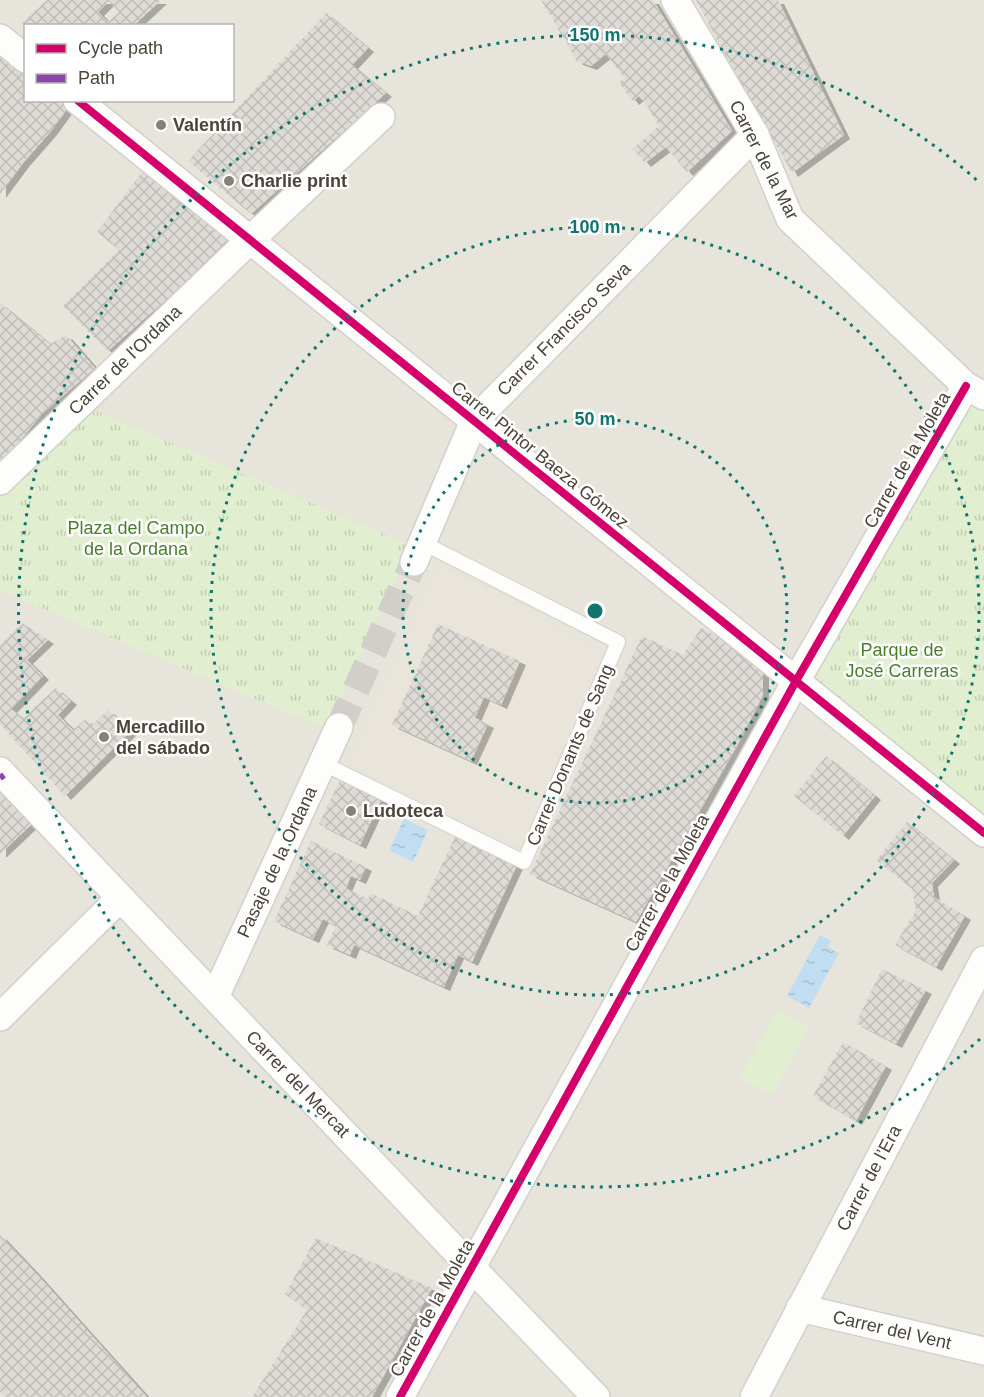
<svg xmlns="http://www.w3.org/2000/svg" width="984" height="1397" font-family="Helvetica,sans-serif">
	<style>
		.residential { fill: #e7e4dc; fill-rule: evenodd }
		.education { fill: #eae5da }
		.park { fill: url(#park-tufts) }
		.garden { fill: #e1eecf }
		.water { fill: url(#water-ripples) }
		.building { fill: url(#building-cross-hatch); fill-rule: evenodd; filter: url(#shadow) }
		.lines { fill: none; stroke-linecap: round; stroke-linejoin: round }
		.minor-tunnel { stroke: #d2cfca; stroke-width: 27; stroke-dasharray: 27 14; stroke-linecap: butt }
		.service-casing { stroke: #d2d0cb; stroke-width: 16 }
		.minor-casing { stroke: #d2d0cb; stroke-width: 30 }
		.service { stroke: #fdfdfc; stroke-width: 14 }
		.minor { stroke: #fdfdfc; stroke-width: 27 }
		.quiet { stroke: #8e44ad; stroke-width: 6; stroke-dasharray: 12 6; stroke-linecap: butt }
		.cycleway-casing { stroke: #fff; stroke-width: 11 }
		.cycleway { stroke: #d6006c; stroke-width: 8 }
		.ring { fill: none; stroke: #0f766e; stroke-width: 3; stroke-dasharray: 3 6 }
		.poi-dot { fill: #868178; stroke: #fff; stroke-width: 2 }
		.labels { text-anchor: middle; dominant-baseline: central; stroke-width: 5; stroke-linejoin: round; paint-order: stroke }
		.poi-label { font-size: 18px; font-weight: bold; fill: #4b4439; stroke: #fff; text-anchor: start }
		.street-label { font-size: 18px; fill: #4b4439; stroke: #fff }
		.park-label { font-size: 18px; fill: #4a7f2a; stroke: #fff }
		.centre { fill: #0f766e; stroke: #fff; stroke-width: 3 }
		.ring-label { font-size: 18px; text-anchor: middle; font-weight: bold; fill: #0f766e; stroke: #fff; stroke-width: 5; stroke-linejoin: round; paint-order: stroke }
	</style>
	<defs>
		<pattern id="park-tufts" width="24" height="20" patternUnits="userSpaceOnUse" patternTransform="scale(1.5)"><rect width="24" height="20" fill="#e1eecf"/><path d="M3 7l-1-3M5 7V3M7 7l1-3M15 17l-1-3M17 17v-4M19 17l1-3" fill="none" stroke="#c3cdb2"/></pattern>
		<pattern id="water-ripples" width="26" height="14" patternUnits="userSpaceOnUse" patternTransform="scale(1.5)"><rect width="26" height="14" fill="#c0ddf1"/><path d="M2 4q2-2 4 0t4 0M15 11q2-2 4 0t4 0" fill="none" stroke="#a6bfcf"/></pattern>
		<pattern id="building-cross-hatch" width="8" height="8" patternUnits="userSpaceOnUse" patternTransform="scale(1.5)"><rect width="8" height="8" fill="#dedbd6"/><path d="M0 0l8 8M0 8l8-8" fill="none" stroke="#c0bdb8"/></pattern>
		<filter id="shadow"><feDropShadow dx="6" dy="4" stdDeviation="0" flood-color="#0004"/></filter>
	</defs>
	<rect width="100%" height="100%" fill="#f4f2ee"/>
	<path class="residential" d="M0,0h984v1397h-984zM26,26h206v74h-206z"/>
	<path class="education" d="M441,566l161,87 -80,194 -172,-83z"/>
	<g class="park">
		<path d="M966,386l18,10v437l-188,-152z"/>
		<path d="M92,409l320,137 -86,183 -326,-139v-90z"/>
	</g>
	<path class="garden" d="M777,1010l32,17 -37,68 -32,-17z"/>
	<g class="water">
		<path d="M404,819l24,11 -15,32 -24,-12z"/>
		<path d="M820,935l11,6 -3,6 11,6 -30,55 -22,-12z"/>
	</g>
	<g class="building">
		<path d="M47,0h114l-28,26h-107l-4,-3zM109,1l10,11 -11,10 -10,-10z"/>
		<path d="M541,0h112l79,131 -45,41 -21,-25 -21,16 -13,-14 27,-23 -13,-22 -7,-8 -6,5 -14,-18 5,-5 -18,-24 -15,12 -14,-5z"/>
		<path d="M696,0h82l66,135 -52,38 -69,-122z"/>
		<path d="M326,13l42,35 -16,17 34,28 -135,121 -63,-53z"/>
		<path d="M0,53l26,21v26h31l10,9 -16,22 -28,32 -23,31z"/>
		<path d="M142,172l89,70 -123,109 -45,-45 56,-56 -22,-18z"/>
		<path d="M0,303l50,41 16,-9 29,33 -53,46 -28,34 -14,12z"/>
		<path d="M22,623l26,17 -21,20 16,16 -32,33 12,9 33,-30 15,13 -13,14 15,15 13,-11 6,6 16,-15 23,21 -66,65 -65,-72v-79z"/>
		<path d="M438,624l82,37 -19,44 -17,-8 -9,21 13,6 -17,37 -79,-36z"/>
		<path d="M701,628l21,10 41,31v26l-25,49 -102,178 -106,-48 112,-238 41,19z"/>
		<path d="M826,756l49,40 -32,40 -49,-40z"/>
		<path d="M341,778l41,20 -22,47 -41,-21z"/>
		<path d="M3,788l32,33 -35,33v-63z"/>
		<path d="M907,822l47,38 -22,23 2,14 31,19 -29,51 -41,-22 21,-35 -4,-21 -36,-29z"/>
		<path d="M456,835l62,28 -46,99 -14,-7 -14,32 -90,-42 -4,10 -23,-10 9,-19 -13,-7 -10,20 -39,-18 37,-80 55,26 -6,13 -9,-4 -5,12 22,11 3,-6 47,23z"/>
		<path d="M882,969l44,21 -30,54 -40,-21z"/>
		<path d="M843,1042l43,24 -30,55 -43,-25z"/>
		<path d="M0,1235l35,37 112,125h-141l-6,-6z"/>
		<path d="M316,1238l116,50 -60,109h-120l55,-87 -22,-16z"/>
	</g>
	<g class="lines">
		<path class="minor-tunnel" d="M339,727l75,-165"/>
		<g class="service-casing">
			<path id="service" d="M322,763l202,99 94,-220 -195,-99"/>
		</g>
		<g class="minor-casing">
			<g id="minor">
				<path d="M675,0l80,135 35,84 176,167 18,10"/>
				<path d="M0,38l26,21"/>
				<path d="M77,100l907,733"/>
				<path d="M0,481l250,-241 131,-123"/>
				<path d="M414,562l60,-141 281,-286"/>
				<path d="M0,771l471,496 125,130"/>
				<path d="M215,997l124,-270"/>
				<path d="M0,1017l120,-119"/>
				<path d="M800,1308l184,43"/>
				<path d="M400,1397l396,-716 170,-295"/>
				<path d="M754,1397l230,-437"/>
			</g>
		</g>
		<use href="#service" class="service"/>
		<use href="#minor" class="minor"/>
		<path class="quiet" d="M0,778l4,-3"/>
		<g class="cycleway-casing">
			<g id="cycleway">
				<path d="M77,100l907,733"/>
				<path d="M400,1397l396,-716 170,-295"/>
			</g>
		</g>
		<use href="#cycleway" class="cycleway"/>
	</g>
	<g class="ring">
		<circle cx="595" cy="611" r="192"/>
		<circle cx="595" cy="611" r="384"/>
		<path d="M980 1039A576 576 0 1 1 980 183"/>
	</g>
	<g class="poi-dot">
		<circle cx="161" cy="125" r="6"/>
		<circle cx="229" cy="181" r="6"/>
		<circle cx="104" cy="737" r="6"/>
		<circle cx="351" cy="811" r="6"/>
	</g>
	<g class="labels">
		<g class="poi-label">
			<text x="173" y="125">Valentín</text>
			<text x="241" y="181">Charlie print</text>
			<text x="116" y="727">Mercadillo<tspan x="116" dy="21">del sábado</tspan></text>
			<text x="363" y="811">Ludoteca</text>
		</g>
		<g class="street-label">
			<text transform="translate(764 160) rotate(63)">Carrer de la Mar</text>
			<text transform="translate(564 329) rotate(-45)">Carrer Francisco Seva</text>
			<text transform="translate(125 360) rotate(-44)">Carrer de l'Ordana</text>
			<text transform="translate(540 455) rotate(39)">Carrer Pintor Baeza Gómez</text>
			<text transform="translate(907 460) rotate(-60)">Carrer de la Moleta</text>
			<text transform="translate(570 755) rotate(-67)">Carrer Donants de Sang</text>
			<text transform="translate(277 862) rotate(-65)">Pasaje de la Ordana</text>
			<text transform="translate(667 883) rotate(-61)">Carrer de la Moleta</text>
			<text transform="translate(298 1084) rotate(46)">Carrer del Mercat</text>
			<text transform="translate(869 1178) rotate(-62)">Carrer de l’Era</text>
			<text transform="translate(432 1308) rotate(-61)">Carrer de la Moleta</text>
			<text transform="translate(892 1330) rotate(13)">Carrer del Vent</text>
		</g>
		<g class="park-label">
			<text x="136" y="528">Plaza del Campo<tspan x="136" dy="21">de la Ordana</tspan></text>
			<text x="902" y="650">Parque de<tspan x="902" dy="21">José Carreras</tspan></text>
		</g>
	</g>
	<circle cx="595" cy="611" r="9" class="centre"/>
	<g class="ring-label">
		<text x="595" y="41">150 m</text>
		<text x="595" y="233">100 m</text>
		<text x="595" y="425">50 m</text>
	</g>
	<rect x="24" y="24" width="210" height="78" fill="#ffffff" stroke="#b7b4b0" stroke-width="1.5"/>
	<rect x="36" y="44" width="30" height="9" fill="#d6006c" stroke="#b7b4b0" stroke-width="1.5"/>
	<text x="78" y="54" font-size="18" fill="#4b4439">Cycle path</text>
	<rect x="36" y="74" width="30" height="9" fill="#8e44ad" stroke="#b7b4b0" stroke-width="1.5"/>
	<text x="78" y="84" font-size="18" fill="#4b4439">Path</text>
</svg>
